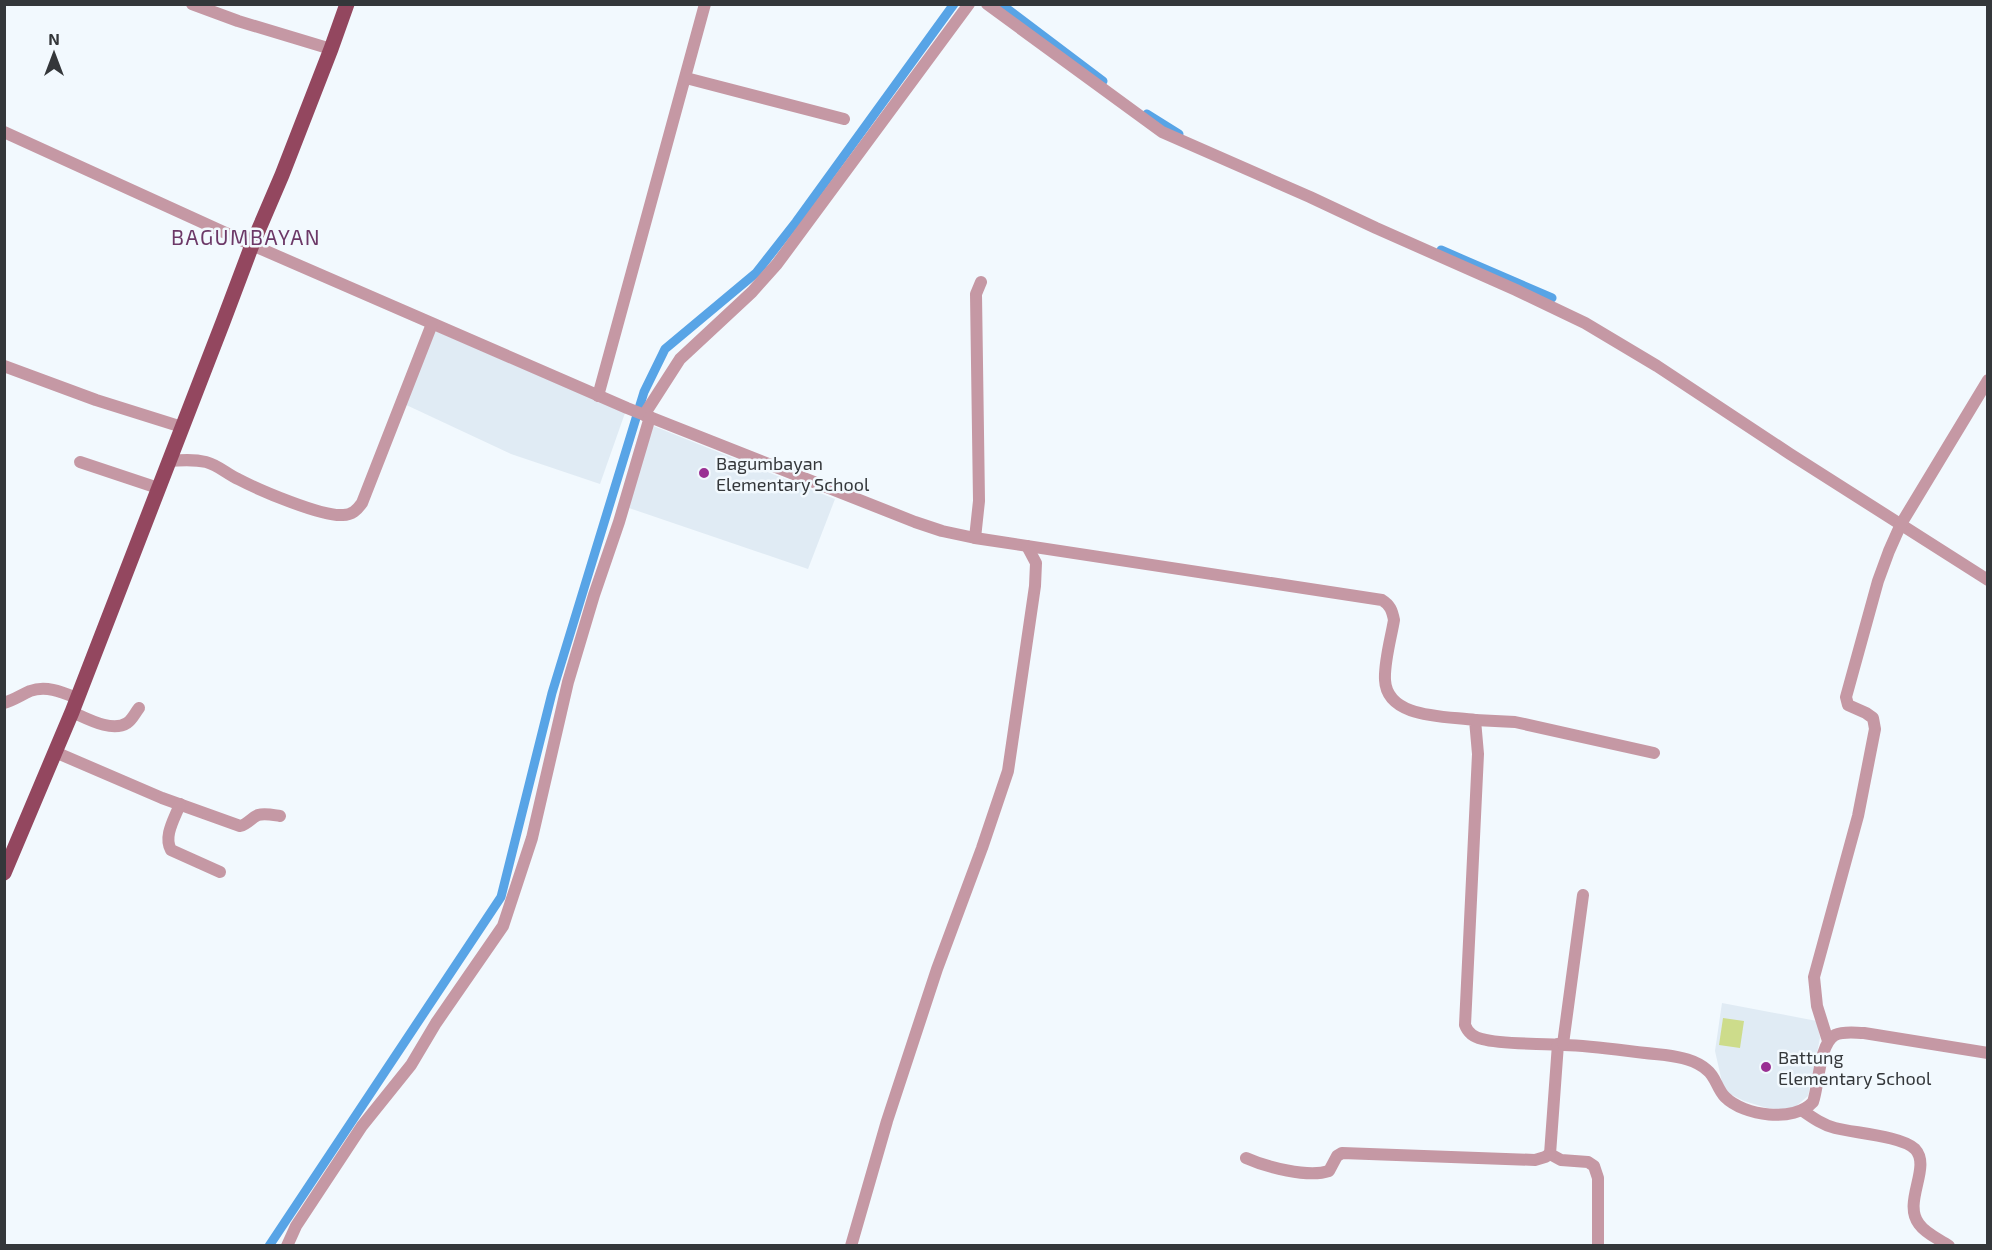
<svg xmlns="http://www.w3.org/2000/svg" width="1992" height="1250" font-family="'Exo 2',sans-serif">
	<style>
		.built { fill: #e0ebf4 }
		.green { fill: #cddc8b }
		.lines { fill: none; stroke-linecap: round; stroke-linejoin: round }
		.canal { stroke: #58a4e6; stroke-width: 9 }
		.minor { stroke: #c598a4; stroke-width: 12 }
		.major { stroke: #93475f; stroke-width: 15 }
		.poi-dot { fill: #9a3093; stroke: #f2f9fe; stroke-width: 2 }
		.labels { text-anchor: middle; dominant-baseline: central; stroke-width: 5; stroke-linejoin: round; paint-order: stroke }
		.poi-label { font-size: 18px; fill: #34373a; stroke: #f2f9fe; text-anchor: start }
		.quarter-label { font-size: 21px; letter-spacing: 1.5px; fill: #6c3867; stroke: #f2f9fe }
	</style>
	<rect width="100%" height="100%" fill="#f2f9fe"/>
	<g class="built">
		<path d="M431,329l194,84 -25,71 -89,-30 -109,-51z"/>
		<path d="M651,425l184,74 -27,70 -179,-61z"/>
		<path d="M1722,1003l95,18 3,17 -12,58 -13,11 -9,3 -19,-2 -23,-7 -16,-8 -6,-11 -7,-31z"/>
	</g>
	<path class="green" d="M1723,1018l21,3 -4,27 -21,-3z"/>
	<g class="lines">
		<g class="canal">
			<path d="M1001,4l102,77"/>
			<path d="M1147,114l32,20"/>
			<path d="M1441,250l111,48"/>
			<path d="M269,1246l232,-349 51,-204 92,-301 21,-43 91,-76 40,-51 158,-218"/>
		</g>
		<g class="minor">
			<path d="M192,4l46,17 93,28"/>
			<path d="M987,4l175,128 148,65 66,31 140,62 69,33 72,43 133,88 198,126"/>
			<path d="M686,78l158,41"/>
			<path d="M4,132l248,113 375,163 288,114 27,9 33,7 407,62c8,5 10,10 12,20 -3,18 -10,42 -9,60 2,39 61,36 90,40l3,34 -13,271c3,8 8,12 17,14 22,6 58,4 82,6 34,1 67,7 101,10 15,2 31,5 42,15 9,7 10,19 18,27 19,19 69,26 88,5 6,-17 6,-58 22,-67 9,-4 20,-2 29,-2l124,20"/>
			<path d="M4,366l92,34 86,27"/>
			<path d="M598,396l107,-392"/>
			<path d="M644,415l36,-56 72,-67 25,-28 192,-260"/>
			<path d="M168,461c13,-1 26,-2 38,1 12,3 21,12 32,17 21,11 84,38 105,36 9,0 14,-5 19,-12l70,-179"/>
			<path d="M80,462l78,26"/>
			<path d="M975,538l4,-37 -3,-207 5,-12"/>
			<path d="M4,703c10,-3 17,-8 26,-12 16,-6 32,1 47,7"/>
			<path d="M72,712c14,6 40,21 55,11 5,-3 8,-10 12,-15"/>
			<path d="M1475,720l40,2 139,31"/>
			<path d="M55,752l107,46 78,28c8,-2 11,-8 18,-11 7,-2 15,0 22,1"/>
			<path d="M180,804c-5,14 -17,32 -9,46l49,22"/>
			<path d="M1828,1041l-11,-35 -3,-29 44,-161 17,-87 -2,-11 -7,-5 -18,-8 -2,-8 32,-116 11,-30 12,-27 87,-144"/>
			<path d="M1558,1044l-8,110 11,6 27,2 6,4 4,12v68"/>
			<path d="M1563,1044l20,-149"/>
			<path d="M1803,1111c10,7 20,14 32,17 19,5 67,8 80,21 17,18 -13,53 4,75 7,10 20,15 30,22"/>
			<path d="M1246,1158c20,9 62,20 83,13l8,-15 5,-3 193,7 10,-3 5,-3"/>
			<path d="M287,1246l9,-20 66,-100 49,-61 25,-42 67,-97 29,-88 36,-156 26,-87 25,-73 31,-105"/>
			<path d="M851,1246l36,-125 50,-152 45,-121 26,-77 27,-185 1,-23 -9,-17"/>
		</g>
		<path class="major" d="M4,873l68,-161 151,-390 29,-77 30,-70 49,-126 16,-45"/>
	</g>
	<g class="poi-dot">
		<circle cx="704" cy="473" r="6"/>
		<circle cx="1766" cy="1067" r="6"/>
	</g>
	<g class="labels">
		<g class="poi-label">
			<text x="716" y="463">Bagumbayan<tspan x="716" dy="21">Elementary School</tspan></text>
			<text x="1778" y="1057">Battung<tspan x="1778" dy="21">Elementary School</tspan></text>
		</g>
		<g class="quarter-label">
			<text x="246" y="236">BAGUMBAYAN</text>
		</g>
	</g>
	<rect width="1992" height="1250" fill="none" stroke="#34373a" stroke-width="12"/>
	<g transform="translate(54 54)" stroke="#f2f9fe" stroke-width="4.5" paint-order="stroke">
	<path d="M0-4.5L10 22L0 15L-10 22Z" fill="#34373a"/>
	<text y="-9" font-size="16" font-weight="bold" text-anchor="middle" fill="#34373a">N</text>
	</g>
</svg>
